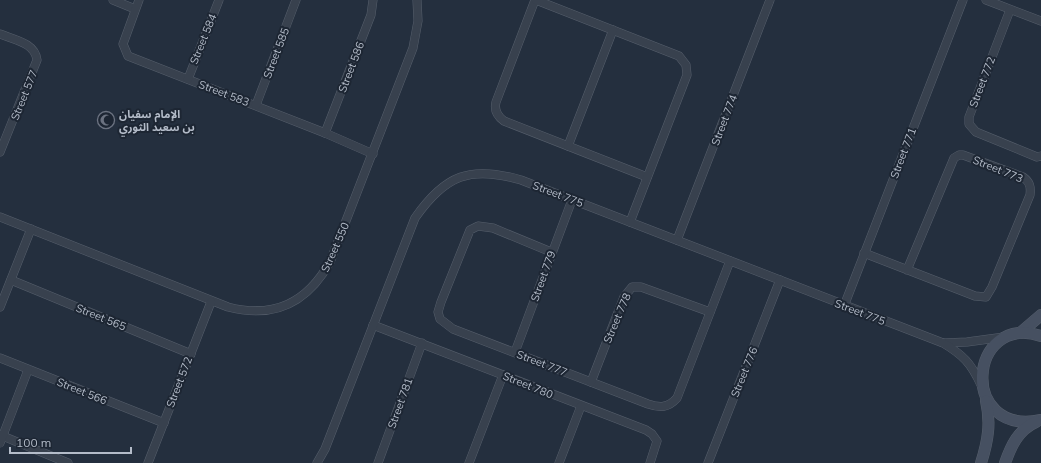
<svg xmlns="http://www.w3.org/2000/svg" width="1041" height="463" font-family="Mulish,'Noto Sans Arabic',sans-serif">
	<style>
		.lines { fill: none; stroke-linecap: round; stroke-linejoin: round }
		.street-casing { stroke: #565f6c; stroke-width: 9 }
		.secondary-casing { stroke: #565f6c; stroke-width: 12 }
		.street { stroke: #38414e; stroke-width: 8 }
		.secondary { stroke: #465061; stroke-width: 11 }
		.labels { text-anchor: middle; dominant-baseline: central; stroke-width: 4; stroke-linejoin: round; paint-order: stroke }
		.street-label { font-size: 11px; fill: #b4bcc9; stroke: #1d2633 }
		.poi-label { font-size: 11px; font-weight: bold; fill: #b4bcc9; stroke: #1d2633; text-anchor: start }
	</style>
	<rect width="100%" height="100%" fill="#242f3e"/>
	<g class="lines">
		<g class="street-casing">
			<g id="street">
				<path d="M113,0l22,9"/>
				<path d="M139,0l-16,44 5,12 197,77 48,21"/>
				<path d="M535,0l-39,102c-2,8 1,14 8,19l143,56"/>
				<path d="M536,0l143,56 7,9 1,10 -57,147"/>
				<path d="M986,0l55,21"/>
				<path d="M1010,10l-41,107v7l7,8 61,25 4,-1"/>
				<path d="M0,34c15,6 35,9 37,26l-37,92"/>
				<path d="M188,79l31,-79"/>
				<path d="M256,105l40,-105"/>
				<path d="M325,133l46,-118 2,-15"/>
				<path d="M568,146l45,-116"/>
				<path d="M0,217l228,90c46,12 79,-4 102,-45l83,-214 5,-27 -1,-21"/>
				<path d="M677,240l93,-240"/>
				<path d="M551,252l-58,-24 -15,-2 -8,4 -29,72 -3,10 2,7 13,10 195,75c12,4 20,4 29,-6l53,-137"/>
				<path d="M864,253l111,43 11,1 6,-10 38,-92c1,-8 0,-13 -7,-18l-60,-22h-4l-5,3 -47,112"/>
				<path d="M11,280l180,74"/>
				<path d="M844,306l119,-306"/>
				<path d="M0,307l31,-78"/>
				<path d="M373,325l273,105 6,4 5,7 -7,22"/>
				<path d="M944,343l23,-1 37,-5"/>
				<path d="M515,352l57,-152"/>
				<path d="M0,358l164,65"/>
				<path d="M591,382l33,-85 8,-10h9l69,25"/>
				<path d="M0,435l68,28"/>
				<path d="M0,443l28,-73"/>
				<path d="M148,463l63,-161"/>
				<path d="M317,463l8,-14 90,-231c30,-43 55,-53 106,-38l422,163c20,12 28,20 38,42"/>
				<path d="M378,463l44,-120"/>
				<path d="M469,463l34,-88"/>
				<path d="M559,463l22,-57"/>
				<path d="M708,463l72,-183"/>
			</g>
		</g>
		<g class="secondary-casing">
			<g id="secondary">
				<path d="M1020,333l21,-18"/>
				<path d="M1041,336c-73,-24 -83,101 0,84"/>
				<path d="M981,463c7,-22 10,-40 5,-62"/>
				<path d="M1005,463c6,-17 13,-33 31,-41"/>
			</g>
		</g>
		<use href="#street" class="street"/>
		<use href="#secondary" class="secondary"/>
	</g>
	<defs>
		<g id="mosque-ring" transform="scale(0.9)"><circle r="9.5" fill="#1d2633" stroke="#6b7280" stroke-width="1.5"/><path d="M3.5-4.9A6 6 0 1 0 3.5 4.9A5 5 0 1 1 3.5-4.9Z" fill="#6b7280"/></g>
	</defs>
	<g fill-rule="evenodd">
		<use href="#mosque-ring" x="106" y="120"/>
	</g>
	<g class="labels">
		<g class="street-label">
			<text transform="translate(203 39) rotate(-68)">Street 584</text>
			<text transform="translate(276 53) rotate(-69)">Street 585</text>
			<text transform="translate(351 67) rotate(-69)">Street 586</text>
			<text transform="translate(982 82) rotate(-69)">Street 772</text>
			<text transform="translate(224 93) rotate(21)">Street 583</text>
			<text transform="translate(24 95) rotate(-68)">Street 577</text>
			<text transform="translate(724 120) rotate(-69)">Street 774</text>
			<text transform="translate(903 153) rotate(-69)">Street 771</text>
			<text transform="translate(998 169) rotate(22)">Street 773</text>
			<text transform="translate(558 194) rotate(21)">Street 775</text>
			<text transform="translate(335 247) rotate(-66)">Street 550</text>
			<text transform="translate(543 276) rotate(-70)">Street 779</text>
			<text transform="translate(860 312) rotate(21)">Street 775</text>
			<text transform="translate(101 317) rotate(22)">Street 565</text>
			<text transform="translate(617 318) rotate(-67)">Street 778</text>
			<text transform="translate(542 363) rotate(21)">Street 777</text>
			<text transform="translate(744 372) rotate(-68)">Street 776</text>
			<text transform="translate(179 382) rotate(-69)">Street 572</text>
			<text transform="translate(528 385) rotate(22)">Street 780</text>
			<text transform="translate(82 391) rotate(22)">Street 566</text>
			<text transform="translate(400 403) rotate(-70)">Street 781</text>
		</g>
		<g class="poi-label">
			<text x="119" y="114">الإمام سفيان<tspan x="119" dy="13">بن سعيد الثوري</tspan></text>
		</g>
	</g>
	<path d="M10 447v6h121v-6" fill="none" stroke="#b4bcc9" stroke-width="2"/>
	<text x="16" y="447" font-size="12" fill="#b4bcc9" stroke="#1d2633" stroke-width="3" paint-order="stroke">100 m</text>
</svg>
